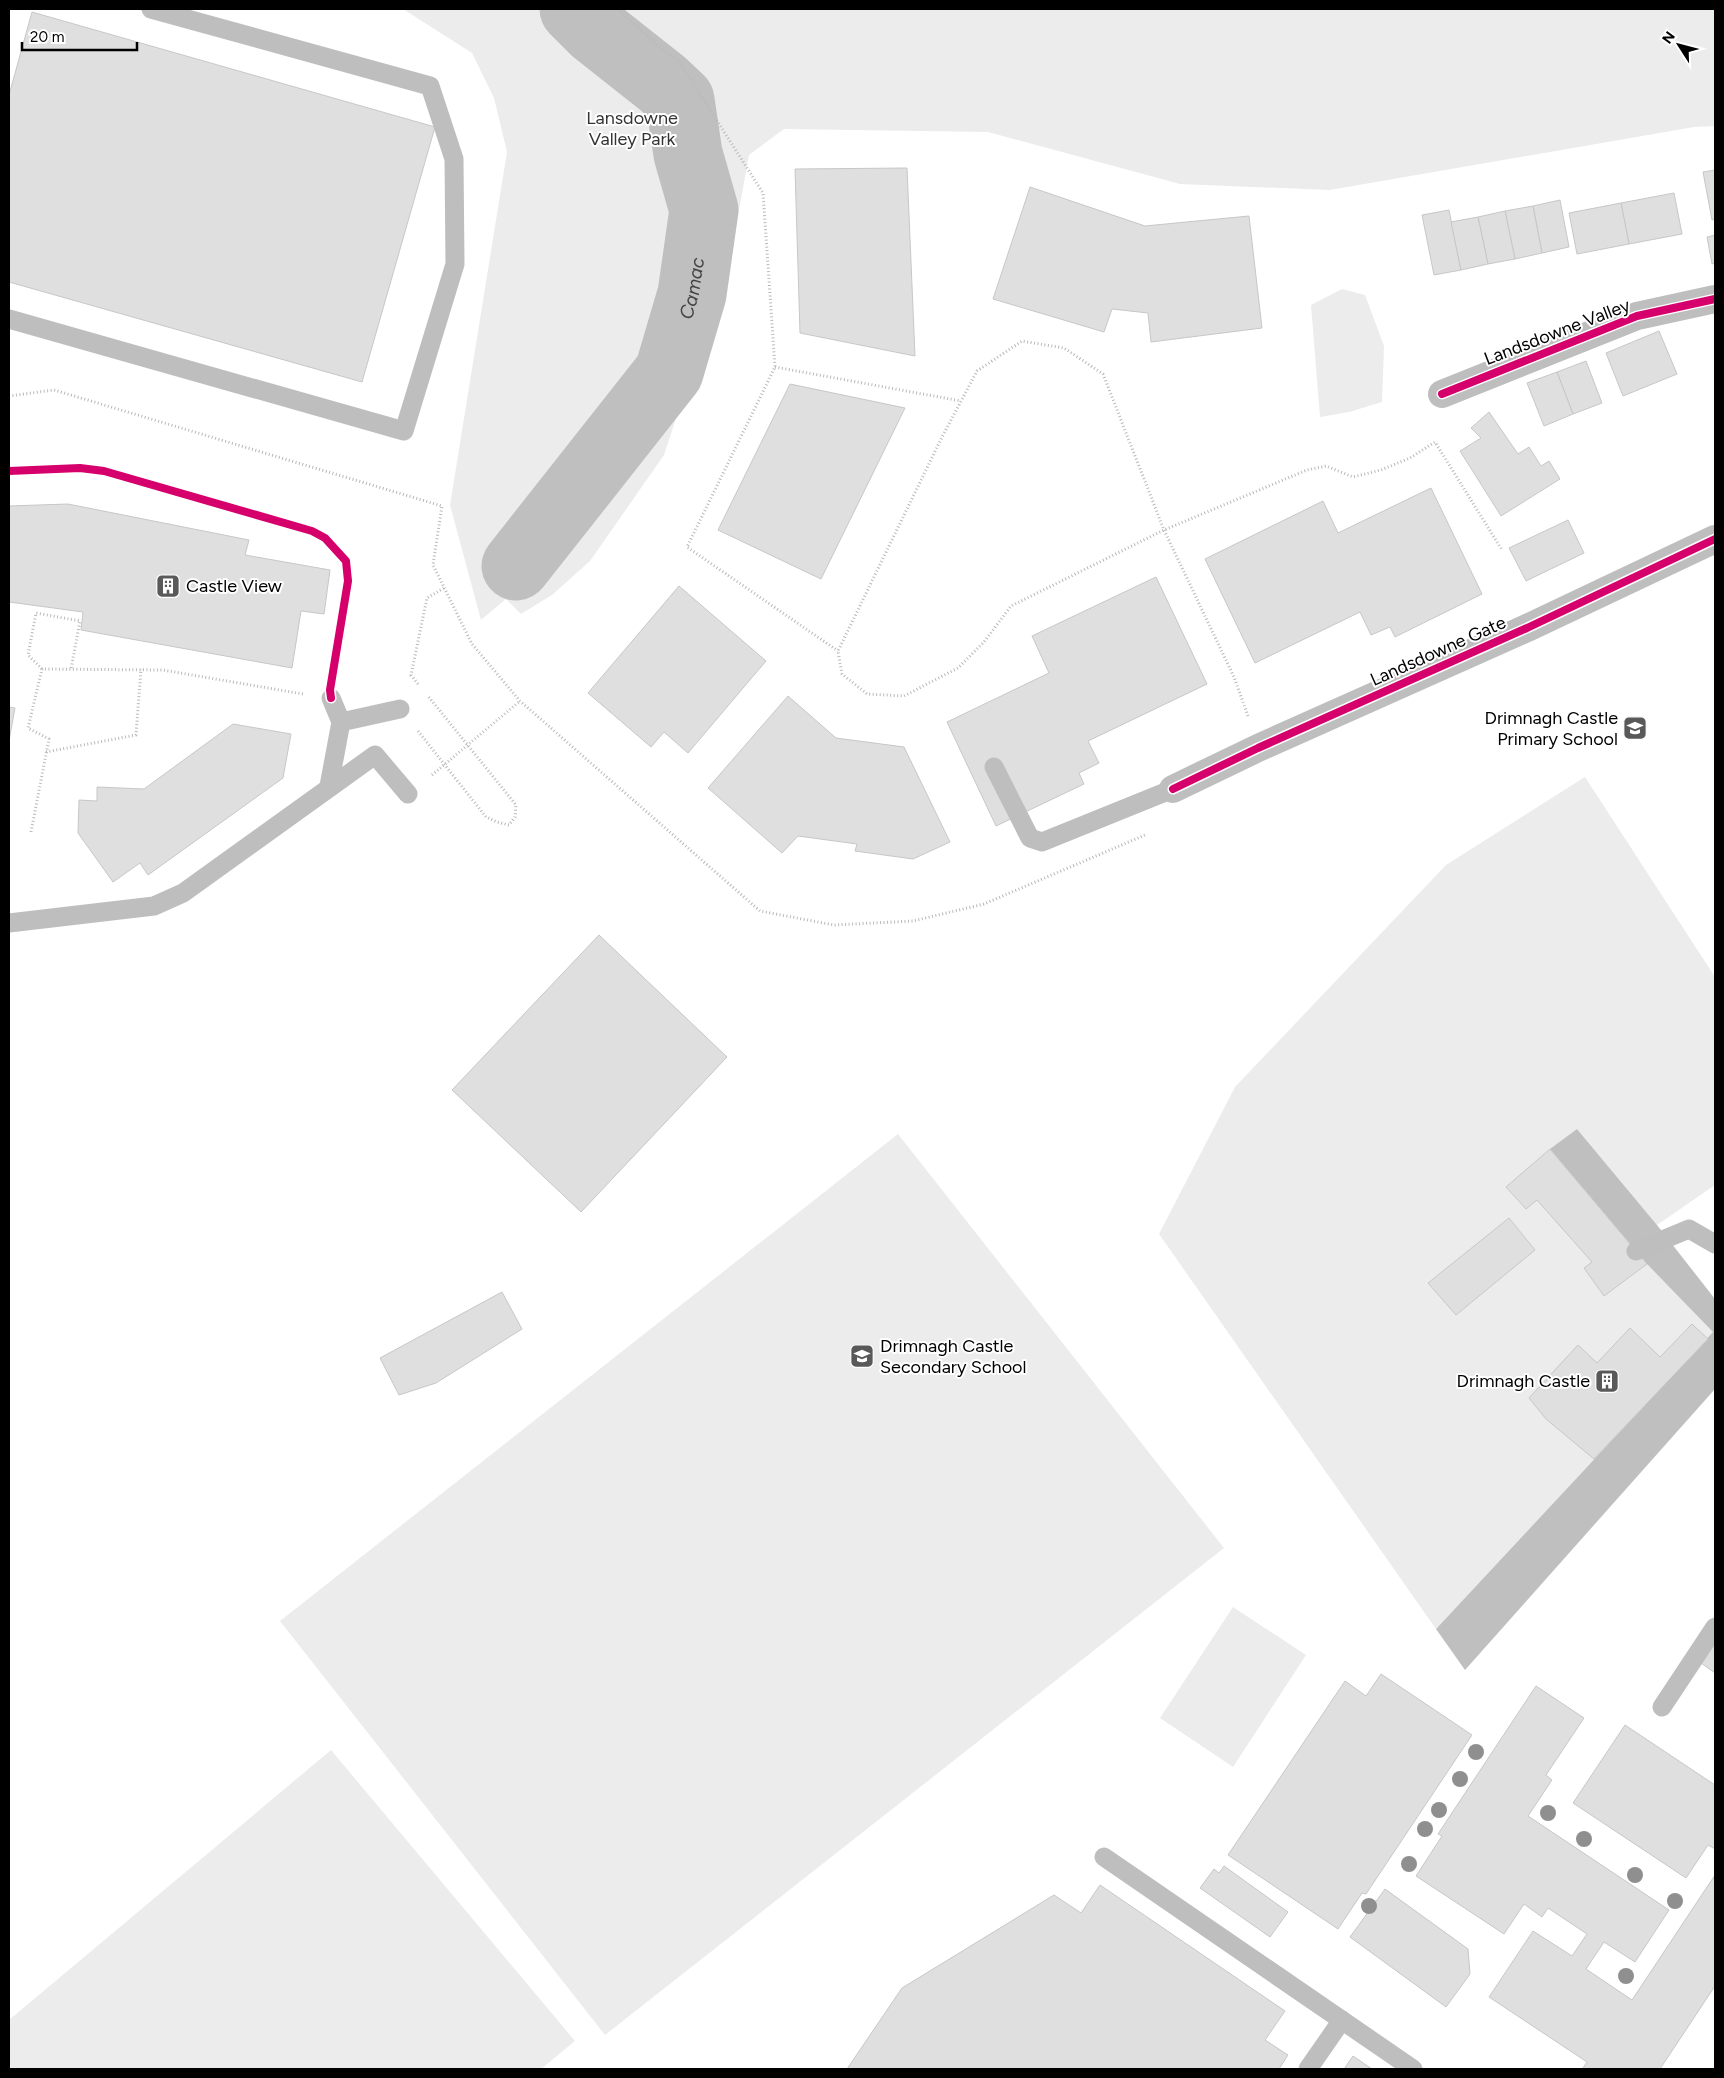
<svg xmlns="http://www.w3.org/2000/svg" width="1724" height="2078" font-family="Figtree,sans-serif">
	<style>
		.green { fill: #ececec }
		.water { fill: #bfbfbf }
		.lines { fill: none; stroke-linecap: round; stroke-linejoin: round }
		.river { stroke: #bfbfbf; stroke-width: 69 }
		.building { fill: #dfdfdf; stroke: #c7c7c7 }
		.path { stroke: #b9b9b9; stroke-width: 3; stroke-dasharray: 1 2.5; stroke-linecap: butt }
		.service { stroke: #bebebe; stroke-width: 19 }
		.minor { stroke: #bebebe; stroke-width: 28 }
		.cycleway-casing { stroke: #fff; stroke-width: 11 }
		.cycleway { stroke: #d6006c; stroke-width: 8 }
		.tree { fill: #8f8f8f }
		.labels { text-anchor: middle; dominant-baseline: central; stroke-width: 4; stroke-linejoin: round; paint-order: stroke }
		.park-label { font-size: 18px; fill: #333; stroke: #fff }
		.street-label { font-size: 18px; fill: #000; stroke: #fff }
		.poi-label { font-size: 18px; fill: #000; stroke: #fff; text-anchor: start }
		.water-label { font-size: 19px; font-style: italic; fill: #444; stroke: #fff }
	</style>
	<rect width="100%" height="100%" fill="#fff"/>
	<g class="green">
		<path d="M403,9h1312v117l-21,1 -364,63 -150,-6 -192,-52 -204,-3 -35,26 -28,154 -35,65v14l-22,67 -74,106 -38,34 -31,19 -15,-15 -25,21 -31,-115 57,-353 -13,-54 -22,-45z"/>
		<path d="M1342,289l23,6 19,51 -2,56 -33,10 -29,5 -9,-112z"/>
		<path d="M1585,777l130,200v208l-58,40 -80,-96 -26,20 96,115 67,68 -278,297 -277,-395 76,-147 211,-222z"/>
		<path d="M898,1134l326,414 -619,487 -325,-414z"/>
		<path d="M1233,1607l73,48 -73,112 -73,-49z"/>
		<path d="M331,1750l244,291 -34,28h-532v-49z"/>
	</g>
	<path class="water" d="M1577,1129l80,96 58,74v90l-250,281 -29,-41 277,-297 -66,-68 -97,-115z"/>
	<g class="lines">
		<path class="river" id="s1" d="M516,566l153,-194 23,-78 12,-84 -16,-56 -8,-54 -17,-16 -67,-53 -22,-22"/>
	</g>
	<g class="building">
		<path d="M32,12l403,115 -73,255 -353,-100v-187z"/>
		<path d="M907,168l8,188 -115,-23 -5,-164z"/>
		<path d="M1715,170v49l-3,1 -9,-48z"/>
		<path d="M1030,187l115,39 104,-10 13,112 -111,14 -3,-29 -36,-4 -8,23 -111,-33z"/>
		<path d="M1674,193l8,41 -53,10 -8,-41z"/>
		<path d="M1560,200l9,47 -27,6 -9,-47z"/>
		<path d="M1621,203l8,41 -52,10 -8,-41z"/>
		<path d="M1533,206l9,47 -27,6 -10,-48z"/>
		<path d="M1449,210l12,60 -27,5 -12,-60z"/>
		<path d="M1505,211l10,48 -27,5 -10,-47z"/>
		<path d="M1478,217l10,47 -27,6 -10,-48z"/>
		<path d="M1715,235v28l-3,1 -5,-27z"/>
		<path d="M1659,331l18,43 -54,22 -17,-43z"/>
		<path d="M1586,361l16,42 -29,11 -16,-42z"/>
		<path d="M1557,372l16,42 -29,12 -17,-43z"/>
		<path d="M790,384l115,24 -84,171 -103,-49z"/>
		<path d="M1489,412l29,42 11,-7 12,19 8,-5 11,18 -59,37 -41,-65 21,-13 -10,-10z"/>
		<path d="M1431,488l51,106 -87,43 -5,-10 -19,8 -11,-23 -105,51 -50,-104 118,-58 15,32z"/>
		<path d="M68,504l181,36 -4,15 85,15 -6,44 -23,-3 -9,57 -211,-38 2,-18 -74,-10v-96z"/>
		<path d="M1568,520l16,33 -58,28 -17,-33z"/>
		<path d="M1156,577l51,107 -119,57 11,22 -20,10 5,11 -88,42 -49,-104 102,-49 -17,-37z"/>
		<path d="M679,586l87,75 -78,92 -24,-21 -13,15 -63,-54z"/>
		<path d="M788,696l48,42 68,9 46,95 -37,17 -58,-8 2,-7 -59,-8 -16,17 -74,-65z"/>
		<path d="M9,707l6,1 -6,33z"/>
		<path d="M233,724l58,10 -8,44 -135,97 -8,-12 -27,19 -35,-49 1,-33 18,1v-14l47,2z"/>
		<path d="M599,935l128,122 -146,155 -129,-122z"/>
		<path d="M1550,1149l97,115 -43,32 -20,-28 8,-6 -55,-62 -11,9 -20,-22z"/>
		<path d="M1509,1218l26,32 -79,65 -28,-32z"/>
		<path d="M502,1292l20,37 -86,54 -37,12 -19,-37z"/>
		<path d="M1692,1324l16,15 -114,120 -48,-40 -17,-21 49,-53 19,18 33,-35 30,29z"/>
		<path d="M1715,1641v32l-14,-10z"/>
		<path d="M1381,1674l91,61 -106,159 -4,-1 -24,36 -110,-74 117,-174 21,15z"/>
		<path d="M1536,1686l48,32 -38,57 6,5 -24,36 141,94 -34,52 -31,-20 -18,27 46,31 83,-125v111l-55,83h-75l-2,-1 4,-6 -98,-65 44,-66 39,25 15,-22 -39,-26 -6,9 -18,-13 -20,30 -88,-58 26,-40 -4,-2z"/>
		<path d="M1625,1725l90,60v64l-7,-4 -22,33 -113,-75z"/>
		<path d="M1224,1866l64,46 -18,25 -70,-49 14,-19 5,4z"/>
		<path d="M1100,1885l185,126 -20,29 23,15 -9,14h-432l55,-81 152,-93 27,18z"/>
		<path d="M1385,1889l83,60 2,25 -24,33 -96,-70z"/>
		<path d="M1353,2056l19,13h-28z"/>
	</g>
	<g class="lines">
		<g class="path">
			<path d="M618,9l41,38 20,14 84,132 12,174 -88,180 151,104"/>
			<path d="M775,367l186,34"/>
			<path d="M9,396l45,-6 388,116 -9,59 39,79 48,57 240,210 74,14 79,-4 71,-17 161,-69"/>
			<path d="M42,669l-14,-14 8,-42 44,8 -9,48"/>
			<path d="M418,684l-7,-9 16,-77 17,-10"/>
			<path d="M1248,716l-14,-39 -70,-147 -61,-156 -39,-26 -42,-7 -45,30 -35,66 -104,214 4,23 25,20 37,2 54,-28 26,-26 27,-36 153,-76 143,-60 19,-4 27,11 28,-7 29,-12 25,-16 67,108"/>
			<path d="M418,731l68,86 11,5 12,3 6,-8 1,-12 -88,-109"/>
			<path d="M46,752l90,-17 5,-66"/>
			<path d="M432,775l88,-74"/>
			<path d="M31,832l18,-93 -21,-11 14,-59 121,1 140,24"/>
		</g>
		<g class="service">
			<path d="M9,319l395,112 51,-167 -1,-105 -24,-73 -279,-77"/>
			<path d="M331,698l10,24"/>
			<path d="M994,767l36,71 12,4 131,-53"/>
			<path d="M329,786l12,-64 59,-13"/>
			<path d="M9,923l145,-17 29,-13 192,-138 33,39"/>
			<path d="M1636,1251l53,-22 26,15"/>
			<path d="M1662,1707l53,-80"/>
			<path d="M1104,1857l309,212"/>
			<path d="M1308,2069l34,-49"/>
		</g>
		<g class="minor">
			<path d="M1442,394l195,-78 78,-17"/>
			<path d="M1173,789l85,-41 269,-120 188,-89"/>
		</g>
		<g class="cycleway-casing">
			<g id="cycleway">
				<path d="M1442,394l195,-78 78,-17"/>
				<path d="M9,471l71,-3 24,3 208,60 13,7 21,23 2,20 -18,109 1,8"/>
				<path d="M1173,789l85,-41 269,-120 188,-89"/>
			</g>
		</g>
		<use href="#cycleway" class="cycleway"/>
	</g>
	<g class="tree">
		<circle cx="1476" cy="1752" r="8"/>
		<circle cx="1460" cy="1779" r="8"/>
		<circle cx="1439" cy="1810" r="8"/>
		<circle cx="1548" cy="1813" r="8"/>
		<circle cx="1425" cy="1829" r="8"/>
		<circle cx="1584" cy="1839" r="8"/>
		<circle cx="1409" cy="1864" r="8"/>
		<circle cx="1635" cy="1875" r="8"/>
		<circle cx="1675" cy="1901" r="8"/>
		<circle cx="1369" cy="1906" r="8"/>
		<circle cx="1626" cy="1976" r="8"/>
	</g>
	<defs>
		<g id="building-square" transform="scale(1.25)"><rect x="-9" y="-9" width="18" height="18" rx="4" fill="#595959" stroke="#fff"/><path d="M-4-6H4V6H1V3H-1V6H-4ZM-2.5-4.3h1.7v1.8h-1.7ZM.8-4.3h1.7v1.8H.8ZM-2.5-1h1.7V.8h-1.7ZM.8-1h1.7V.8H.8Z" fill="#fff"/></g>
		<g id="school-square" transform="scale(1.25)"><rect x="-9" y="-9" width="18" height="18" rx="4" fill="#595959" stroke="#fff"/><path d="M0-5L7-2L0 1L-7-2ZM-4 1L0 2.5L4 1V4Q0 6-4 4Z" fill="#fff"/></g>
	</defs>
	<g fill-rule="evenodd">
		<use href="#building-square" x="168" y="586"/>
		<use href="#school-square" x="1635" y="728"/>
		<use href="#school-square" x="862" y="1356"/>
		<use href="#building-square" x="1607" y="1381"/>
	</g>
	<g class="labels">
		<g class="park-label">
			<text x="632" y="118">Lansdowne<tspan x="632" dy="21">Valley Park</tspan></text>
		</g>
		<g class="street-label">
			<text transform="translate(1557 332) rotate(-21)">Landsdowne Valley</text>
			<text transform="translate(1438 651) rotate(-24)">Landsdowne Gate</text>
		</g>
		<g class="poi-label">
			<text x="186" y="586">Castle View</text>
			<text x="1618" y="718" text-anchor="end">Drimnagh Castle<tspan x="1618" dy="21">Primary School</tspan></text>
			<text x="880" y="1346">Drimnagh Castle<tspan x="880" dy="21">Secondary School</tspan></text>
			<text x="1590" y="1381" text-anchor="end">Drimnagh Castle</text>
		</g>
		<g class="water-label">
			<text stroke="none"><textPath href="#s1" startOffset="334">Camac</textPath></text>
		</g>
	</g>
	<rect width="1724" height="2078" fill="none" stroke="#000000" stroke-width="20"/>
	<g transform="translate(1679 45) rotate(306)" stroke="#ffffff" stroke-width="4" paint-order="stroke">
	<path d="M0-4L9 19L0 12L-9 19Z" fill="#000000"/>
	<text y="-8" font-size="14" font-weight="bold" text-anchor="middle" fill="#000000">N</text>
	</g>
	<path d="M22 42v8h115v-8" fill="none" stroke="#000000" stroke-width="2.5"/>
	<text x="30" y="42" font-size="15" fill="#000000" stroke="#ffffff" stroke-width="4" paint-order="stroke">20 m</text>
</svg>
